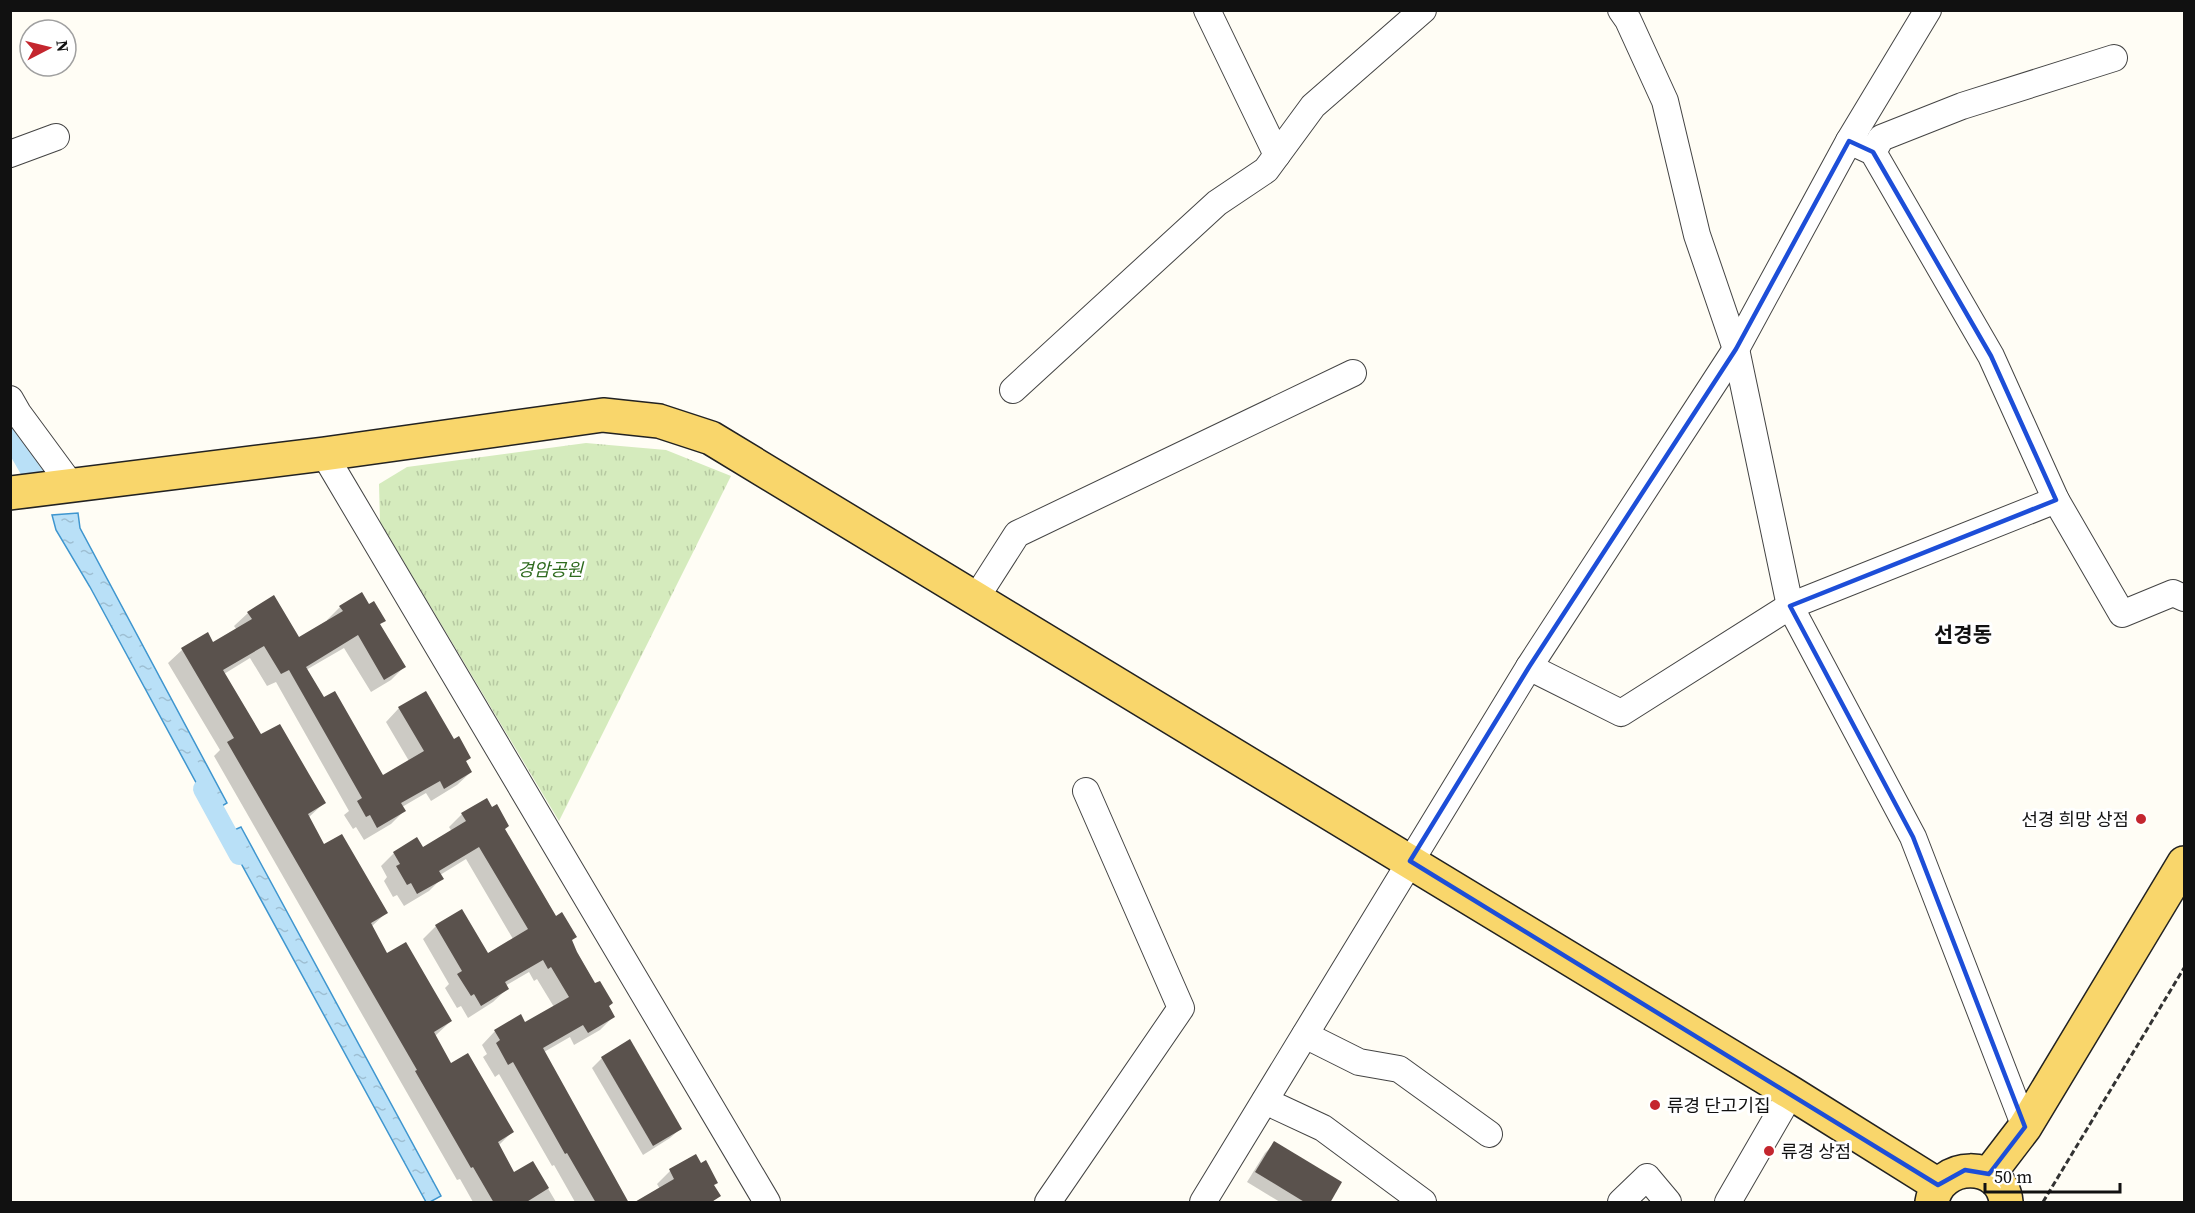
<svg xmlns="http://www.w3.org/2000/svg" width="2195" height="1213" font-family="'Source Serif 4','Noto Sans KR',serif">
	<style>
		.grass { fill: url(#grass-tufts) }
		.water { fill: url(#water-ripples); stroke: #3f96cf; stroke-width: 1.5 }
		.shadow { fill: #0003 }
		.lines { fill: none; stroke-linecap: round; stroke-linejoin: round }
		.canal { stroke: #b9e0f7; stroke-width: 20 }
		.building { fill: #5a524d }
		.minor-casing { stroke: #444; stroke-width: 28 }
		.major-casing { stroke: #222; stroke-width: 36 }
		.path { stroke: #333; stroke-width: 3; stroke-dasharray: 6 3; stroke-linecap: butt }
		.minor { stroke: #fff; stroke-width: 26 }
		.major { stroke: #f9d66b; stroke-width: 33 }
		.marked { fill: none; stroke: #1d4ed8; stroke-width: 4.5; stroke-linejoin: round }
		.poi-dot { fill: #c4262e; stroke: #fff; stroke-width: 2 }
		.labels { text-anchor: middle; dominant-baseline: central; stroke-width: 6; stroke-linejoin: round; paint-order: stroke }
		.park-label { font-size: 18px; font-style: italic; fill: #2f6b1f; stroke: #fff }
		.poi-label { font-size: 18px; fill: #111; stroke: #fff; text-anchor: start }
		.quarter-label { font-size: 21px; font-weight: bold; fill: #111; stroke: #fff }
	</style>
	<defs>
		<pattern id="grass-tufts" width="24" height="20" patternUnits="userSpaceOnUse" patternTransform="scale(1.5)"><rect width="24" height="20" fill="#d5ebbd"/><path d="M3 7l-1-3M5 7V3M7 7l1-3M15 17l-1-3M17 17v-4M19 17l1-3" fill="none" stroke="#b6c8a1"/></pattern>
		<pattern id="water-ripples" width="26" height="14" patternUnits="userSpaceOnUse" patternTransform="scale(1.5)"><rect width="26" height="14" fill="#b9e0f7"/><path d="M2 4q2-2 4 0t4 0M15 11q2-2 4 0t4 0" fill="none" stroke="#9ebfd3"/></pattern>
	</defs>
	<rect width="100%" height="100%" fill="#fffdf5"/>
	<path class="grass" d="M586,443l80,7 65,26 -172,345 -179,-299 -1,-38 28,-17z"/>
	<g class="water">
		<path d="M10,403l21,35 -15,9 -5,-10z"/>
		<path d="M38,454l11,20 -22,4 -7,-13z"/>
		<path d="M78,513l2,15 147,275 -15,9 -122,-225 -34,-57 -4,-15z"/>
		<path d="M241,827l200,369 -11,6h-4l-201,-368z"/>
	</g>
	<g class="shadow">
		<path d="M369,606l15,14 -5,5 25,42 -13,13 -20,12 -27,-44 -38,22 18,30 59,77 26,-16 -23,-39 13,-14 55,33 15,17 -4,4 6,10 -14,13 -26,16 -5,-8 -24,14 2,4 -13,13 -27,16 -8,-13 -3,2 -9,-14 5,-4 -73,-129 -9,4 -17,-28 -26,16 37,62 63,67 -16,15 16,28 62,67 -15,14 15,28 65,66 -16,15 16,29 61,67 -13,13 15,29 19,-11 23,39h-83l-13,-23 -3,1 -243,-424 6,-6 -52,-87 14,-13 25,-16 6,10 24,-14 -3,-4 14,-13 51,26 29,-17 -1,-2 13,-13z"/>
		<path d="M462,814l42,16 67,111 42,76 -13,13 -26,15 -4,-8 -26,15 83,150h-52l-21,-37 -2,1 -53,-92 -4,3 -12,-20 4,-3 -5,-9 13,-14 30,-7 29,-17 -17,-28 -3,2 -5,-9 -24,14 2,3 -14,13 -25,16 -7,-12 -4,2 -12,-20 4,-4 -26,-45 13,-13 51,29 26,-16 -47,-80 -26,16 2,3 -13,13 -25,15 -7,-11 -4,2 -9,-16 3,-4 -6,-11 13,-13 28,-4 30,-17 -3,-5z"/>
		<path d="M602,1058l78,71 -10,9 -27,17 -51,-87z"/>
		<path d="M1275,1143l53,59h-48l-33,-20 18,-29z"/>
		<path d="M670,1171l43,15 6,10 -7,6h-76l24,-13 -3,-5z"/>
	</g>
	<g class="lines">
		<g class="canal">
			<path d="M10,435l20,35"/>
			<path d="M203,789l36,66"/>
		</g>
	</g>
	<g class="building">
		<path d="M362,592l7,12 5,-3 12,20 -6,3 26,43 -22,13 -26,-45 -52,32 18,30 11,-6 48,84 41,-24 -26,-44 28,-16 28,48 5,-3 12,22 -5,3 6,11 -28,17 -4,-8 -39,22 5,8 -29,17 -7,-13 -4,2 -9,-16 5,-3 -73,-128 -8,4 -17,-28 -41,24 38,64 19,-10 29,50 17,29 -18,11 16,30 18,-10 46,79 -17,10 16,30 19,-11 29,50 17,29 -18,11 17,31 17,-10 46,79 -16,10 16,30 19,-11 16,27 -24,15h-31l-21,-36 -2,1 -56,-97 2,-1 -190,-328 7,-4 -53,-90 27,-16 5,10 39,-23 -5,-7 27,-17 25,42 44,-26 -4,-5z"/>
		<path d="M487,798l5,9 5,-3 12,22 -4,3 51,87 6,-4 15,25 -5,3 5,12 18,31 5,-2 13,22 -4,3 6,11 -27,16 -5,-8 -40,23 86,155h-33l-29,-50 -2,1 -52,-92 -5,3 -12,-22 4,-3 -6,-10 27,-16 4,8 44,-25 -18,-30 -3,2 -5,-9 -38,22 4,7 -28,17 -7,-12 -3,2 -14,-22 5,-3 -27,-46 27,-16 26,44 40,-24 -49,-82 -40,24 5,8 -27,15 -6,-11 -4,2 -11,-19 4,-2 -7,-12 24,-15 6,10 43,-26 -5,-8z"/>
		<path d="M630,1039l52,90 -29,17 -52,-89z"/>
		<path d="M1274,1141l68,41 -12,21h-24l-51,-31z"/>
		<path d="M696,1154l5,9 5,-3 12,23 -4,2 7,11 -11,7h-77l41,-24 -5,-10z"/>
	</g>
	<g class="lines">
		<g class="minor-casing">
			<g id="minor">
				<path d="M1207,10l70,145"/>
				<path d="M1621,10l7,10 37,81 32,134 39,114 54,257 123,231 112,290"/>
				<path d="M1849,141l24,11 118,204 65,144 66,114 51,-21 11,5"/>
				<path d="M1873,152l8,-14 81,-32 152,-48"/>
				<path d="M10,154l46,-17"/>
				<path d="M1013,390l204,-187 49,-33 47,-64 110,-96"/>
				<path d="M10,399l8,14 53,72"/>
				<path d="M324,454l443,748"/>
				<path d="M976,598l41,-64 336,-161"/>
				<path d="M1529,667l92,46 169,-107 266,-106"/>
				<path d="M1305,1035l54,27 40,7 90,65"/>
				<path d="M1265,1101l58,27 100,74"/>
				<path d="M1048,1202l133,-194 -95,-217"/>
				<path d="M1203,1202l326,-535 207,-318 113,-208 79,-131"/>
				<path d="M1621,1202l26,-25 21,25"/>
				<path d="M1728,1202l63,-109"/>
			</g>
		</g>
		<g class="major-casing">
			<g id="major">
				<path d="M10,493l314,-39 279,-39 56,6 52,17 1080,655 147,92"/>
				<path d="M1989,1174l36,-47 159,-264"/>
				<path d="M1932,1202c7,-41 70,-42 74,0"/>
			</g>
		</g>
		<path class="path" d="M2043,1202l141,-234"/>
		<use href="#minor" class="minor"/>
		<use href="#major" class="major"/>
	</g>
	<path class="marked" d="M1849,141l24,11 118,204 65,144 -266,106 123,231 112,290 -36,47 -24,-4 -27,15 -528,-324 119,-194 207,-318z"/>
	<g class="poi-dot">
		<circle cx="2141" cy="819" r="6"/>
		<circle cx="1655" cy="1105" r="6"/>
		<circle cx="1769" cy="1151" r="6"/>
	</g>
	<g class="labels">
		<g class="park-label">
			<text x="550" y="569">경암공원</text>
		</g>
		<g class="poi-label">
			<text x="2129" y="819" text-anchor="end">선경 희망 상점</text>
			<text x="1667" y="1105">류경 단고기집</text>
			<text x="1781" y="1151">류경 상점</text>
		</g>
		<g class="quarter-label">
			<text x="1963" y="634">선경동</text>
		</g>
	</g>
	<rect width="2195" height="1213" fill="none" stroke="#111111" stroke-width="24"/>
	<g transform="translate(48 48) rotate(83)"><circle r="28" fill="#ffffff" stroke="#a0a0a0" stroke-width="1.5"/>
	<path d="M0-4.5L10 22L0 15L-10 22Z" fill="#c4262e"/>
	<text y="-9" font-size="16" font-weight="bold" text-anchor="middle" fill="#111111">N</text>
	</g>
	<path d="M1985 1183v9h135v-9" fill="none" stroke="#111111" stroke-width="3"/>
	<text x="1994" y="1183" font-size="18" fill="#111111" stroke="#ffffff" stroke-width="4.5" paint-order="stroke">50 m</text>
</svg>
